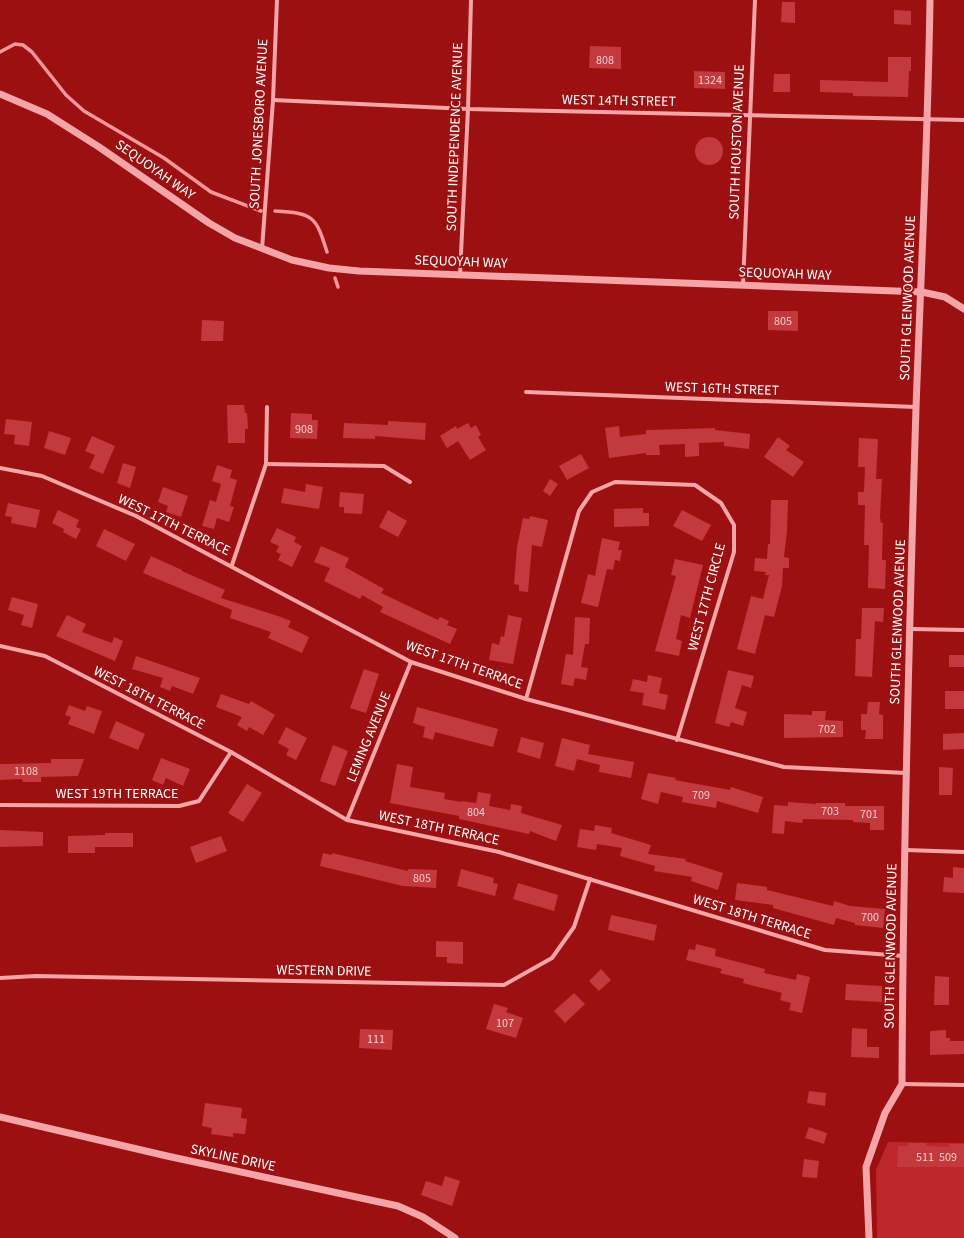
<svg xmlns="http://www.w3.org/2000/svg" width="964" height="1238" font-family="'Source Sans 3',sans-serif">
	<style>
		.green { fill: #bd262a }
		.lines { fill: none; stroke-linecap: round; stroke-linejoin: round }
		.stream { stroke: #f8969b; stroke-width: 3.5 }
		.building { fill: #c4393d }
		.minor { stroke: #f5a5a7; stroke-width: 4 }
		.tertiary { stroke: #f5a5a7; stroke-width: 7 }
		.labels { text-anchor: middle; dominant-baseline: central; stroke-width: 4; stroke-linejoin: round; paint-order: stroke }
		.number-label { font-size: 12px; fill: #f0cece }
		.street-label { font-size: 14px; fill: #fff; stroke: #9d1012 }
	</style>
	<rect width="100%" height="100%" fill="#9d1012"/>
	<path class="green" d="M888,1142l76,1v95h-87l-1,-68z"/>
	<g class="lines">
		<g class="stream">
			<path d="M0,52l15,-8 8,1 9,7 34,43 18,16 80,47 47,34 50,19"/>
			<path d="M275,211c38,2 41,5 52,41"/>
			<path d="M335,278l3,9"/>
		</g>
	</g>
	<g class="building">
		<path d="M782,2h13v21l-14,-1z"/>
		<path d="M894,10l17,1v14l-17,-1z"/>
		<path d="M590,46l31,1v22l-32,-1z"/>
		<path d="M888,57h23v14h-2l-1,26 -55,-1v-3l-33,-1v-12l68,2z"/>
		<path d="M694,71l31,1v17l-31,-1z"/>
		<path d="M774,74h16v18h-17z"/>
		<circle cx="709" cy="151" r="14"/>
		<path d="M768,311h30v20l-30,-1z"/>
		<path d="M202,320l22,1 -1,20h-22z"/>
		<path d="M227,405h17l1,8h2l1,16h-3v14h-17z"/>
		<path d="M291,413l21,1v6h6l-1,19 -27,-1z"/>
		<path d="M6,419l26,3 -3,24 -15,-2 1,-9 -11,-1z"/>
		<path d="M388,421l38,2 -1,17 -50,-4v3l-32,-1 1,-15 44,2z"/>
		<path d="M468,423l3,5 5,-3 5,10 -3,2 8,13 -16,10 -12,-19 -11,7 -7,-12 16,-10 1,3z"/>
		<path d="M619,426l1,11 26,-3v-4l39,-1 30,-1v2l35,4 -1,15 -25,-3v-4l-25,1v13l-14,1v-13l-26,1 1,10h-14v-2l-37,5 -4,-30z"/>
		<path d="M49,431l22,7 -6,17 -21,-7z"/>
		<path d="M92,436l23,10 -12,28 -14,-6 6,-13 -10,-4z"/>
		<path d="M778,437l12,9 -4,4 18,12 -11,15 -29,-20z"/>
		<path d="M859,438l19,1 -2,40h6l-2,38 1,6h2l-1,37h4l-1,29 -17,-1 1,-43h-5l1,-40h-7v-13h6l1,-25h-7z"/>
		<path d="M581,454l8,14 -22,12 -8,-14z"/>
		<path d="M123,463l13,4 -6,21 -13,-5z"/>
		<path d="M217,465l15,5 -2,8 7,2 -7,26 4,1 -5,15 -12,-4 -3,11 -12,-3 8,-26 6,2 5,-18 -9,-3z"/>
		<path d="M550,479l8,5 -8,12 -7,-5z"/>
		<path d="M306,484l17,3 -4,22 -38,-6 3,-15 21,4z"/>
		<path d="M163,487l25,9 -7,21 -15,-5 2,-6 -10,-4z"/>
		<path d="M340,492l24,2 -2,20 -18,-1v-6h-5z"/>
		<path d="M771,500h17l-1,32 -3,25 5,1v10h-6l-1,18 -8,31 -9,-2 -10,39 -18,-5 14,-53 12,3 6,-24h-4l1,-3 -12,-1 1,-13 12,1 1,-15h2z"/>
		<path d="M8,503l32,7 -4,18 -25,-5 1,-6 -7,-1z"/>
		<path d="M643,508v5h6v13l-35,1v-18z"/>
		<path d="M58,510l21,10 -3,7 5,2 -5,10 -13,-7 1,-3 -12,-6z"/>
		<path d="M388,510l19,11 -9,16 -19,-10z"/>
		<path d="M682,510l29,15 -9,16 -29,-15z"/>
		<path d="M530,516l18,4 -6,27 -10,-2 -4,47 -9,-1v-6l-5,-1 3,-37 6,-29 6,1z"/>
		<path d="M277,528l19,9 -2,5 8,4 -10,21 -14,-7 3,-6 -5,-2 3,-6 -9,-4z"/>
		<path d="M104,529l31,15 -9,17 -30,-15z"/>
		<path d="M602,538l18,4 -2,8h4l-2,11 -5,-1 -2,10 -6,-1 -9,38 -17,-4 7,-29 7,2z"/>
		<path d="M321,546l28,12 -4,9 39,22 -3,4 57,27 2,-3 9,4 -2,4 10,4 -7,15 -70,-32 3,-5 -21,-12 -2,4 -36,-18 6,-13 -16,-6z"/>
		<path d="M151,556l31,14v1l43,19 -4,8 57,18 13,5 -3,6 21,10 -7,16 -34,-15 3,-6 -41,-14 2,-8 -89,-37z"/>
		<path d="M675,559l28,6 -13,53 -9,-3 -5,24 6,2 -3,15 -24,-5 21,-75 -5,-1z"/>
		<path d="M12,597l26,7 -6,24 -11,-3 3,-10 -16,-5z"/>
		<path d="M862,608h22l-1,14 -8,-1 -3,56 -17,-1 1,-37h5z"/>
		<path d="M67,615l19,9 -4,8 30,11 2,-6 9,4 -8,20 -59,-25z"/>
		<path d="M508,615l14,3 -9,46 -24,-4 3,-17 7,2 2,-9 3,1z"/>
		<path d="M575,617l15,1 -1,26h-4l-4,23 7,1 -2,12 -11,-2 -2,8 -12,-2 5,-30 7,1z"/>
		<rect x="949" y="655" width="15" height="12"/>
		<path d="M136,656l64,22 -7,16 -21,-8 -2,5 -10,-4 3,-9 -31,-9z"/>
		<path d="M364,669l15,5 -13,39 -16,-5z"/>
		<path d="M728,670l26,6 -3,12 -9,-3 -7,23 12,4 -4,14 -12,-4 -2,5 -14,-4z"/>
		<path d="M648,675l14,3 -3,15 9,2 -3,15 -23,-5 2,-12 -14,-2 3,-12 14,3z"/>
		<rect x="945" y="691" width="19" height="18"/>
		<path d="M221,694l28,10 2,-3 24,14 -12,20 -14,-8 -2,4 -10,-6 5,-8 -26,-10z"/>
		<path d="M868,702h12l-1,12 4,1v24h-18l1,-9h-5v-16h6z"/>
		<path d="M69,705l16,6 2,-5 15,5 -8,23 -26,-10 3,-7 -6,-2z"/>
		<path d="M417,707l81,22 -5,18 -58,-15 -2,8 -10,-3 2,-10 -12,-4z"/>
		<path d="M812,711h14l-1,9 18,1v16l-59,1v-24l28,1z"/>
		<path d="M116,721l29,13 -7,16 -29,-12z"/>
		<path d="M286,727l21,11 -11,22 -10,-5 3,-6 -11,-6z"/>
		<path d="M964,733v16l-21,1v-16z"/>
		<path d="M521,737l23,6 -4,16 -23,-7z"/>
		<path d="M562,738l28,7 -2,9 46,8 -3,16 -32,-6 1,-7 -23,-6 -3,12 -19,-5z"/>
		<path d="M333,745l15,6 -13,35 -15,-5z"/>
		<path d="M161,758l29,11 -7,17 -17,-8 -3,7 -11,-5z"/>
		<path d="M51,759h33l-6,17 -37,1v5h-18l-1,-3 -22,1v-16l51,-1z"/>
		<path d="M397,764l16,3 -3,20 35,6 -1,6 18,3v-1l14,2 2,-11 13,2 -2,12 21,4 1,-6 11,2 -1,7 41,12 -6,16 -26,-10 -1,3 -70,-15v-3l-69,-13z"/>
		<path d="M939,767l14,1 -1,27h-13z"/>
		<path d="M648,773l28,5 -1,2 55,10 1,-3 32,10 -5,16 -41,-12 -1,7 -34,-6 1,-5 -22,-5 -3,12 -17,-5z"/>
		<path d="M247,784l15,9 -19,29 -15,-9z"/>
		<path d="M788,802l28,2v-1h29v3h39v24h-14v-7l-17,-1v-2l-50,-1 -1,4 -17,-2 -1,13 -12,-1 2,-28 14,1z"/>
		<path d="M595,825l17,3 -1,5 40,12 -3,9 38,5 -1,2 38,12 -5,17 -27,-9 1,-4 -38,-6 1,-5 -35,-10 2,-8 -25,-4 -1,6 -19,-3 3,-18 14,2z"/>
		<path d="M0,830l43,2v14l-43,1z"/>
		<path d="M105,833h28v14h-38v6h-27v-17l37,-1z"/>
		<path d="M221,836l6,15 -31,12 -6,-16z"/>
		<path d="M323,853l9,2v-2l76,18v-2l29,1 -1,18 -33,-2 -83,-20z"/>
		<path d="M953,867l11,1v25l-21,-1 1,-15 9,1z"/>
		<path d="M461,869l33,9 -1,5 5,1 -3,12 -38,-10z"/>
		<path d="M518,883l40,12 -4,16 -41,-12z"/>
		<path d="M737,883l30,4v3l66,16 1,-5 16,5 35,3 -2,19 -28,-3v-2l-19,-5 -2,7 -61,-17v-3l-38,-5z"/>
		<path d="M611,915l46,10 -3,16 -46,-11z"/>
		<path d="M436,941l27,1v22l-16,-1v-6h-11z"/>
		<path d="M696,944l20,5 -1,7 50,13 -1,4 32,7 1,-6 13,3 -8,36 -13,-3 2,-7 -11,-3 2,-7 -39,-10 1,-4 -24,-6 2,-4 -36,-9 3,-11 6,1z"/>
		<path d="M601,969l10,11 -12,11 -10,-10z"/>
		<path d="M935,976l14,1v28h-15z"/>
		<path d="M846,984l36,2v16l-37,-2z"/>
		<path d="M574,993l11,11 -20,19 -11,-12z"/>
		<path d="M494,1004l14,4 -2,4 17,6 -7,20 -30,-9z"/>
		<path d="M852,1028l15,1v18h12v11l-28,-1z"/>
		<path d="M360,1029l33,1 -1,20 -33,-2z"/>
		<path d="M946,1030v8h4v3h14v13l-34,1v-24z"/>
		<path d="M809,1091l17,2 -1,13 -18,-3z"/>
		<path d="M205,1103l37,5 -1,10 6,1 -2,15 -12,-1v4l-22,-3 1,-6 -10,-2z"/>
		<path d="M809,1127l18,6 -3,11 -19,-6z"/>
		<path d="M908,1143h18v3l23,1v-3h15v23h-67l1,-21h10z"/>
		<path d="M804,1159l15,2 -2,17 -15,-1z"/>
		<path d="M445,1176l15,5 -8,25 -31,-11 5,-14 16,5z"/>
	</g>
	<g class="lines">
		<g class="minor">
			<path d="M273,100l195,9 496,11"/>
			<path d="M262,249l11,-149 4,-100"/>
			<path d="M460,274l8,-165 3,-109"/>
			<path d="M743,285l12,-285"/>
			<path d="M526,392l390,15"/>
			<path d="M266,464l118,2 26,16"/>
			<path d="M0,468l42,8 94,40 275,146 115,37 258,68 122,6"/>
			<path d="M232,565l34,-101 1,-57"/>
			<path d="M911,629l53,1"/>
			<path d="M0,646l45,10 186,96 116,68 152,32 326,98 78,6"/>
			<path d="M526,699l53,-188 13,-19 23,-10 80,3 26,18 13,22v27l-57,188"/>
			<path d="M0,805l179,1 20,-5 32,-49"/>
			<path d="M347,820l64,-158"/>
			<path d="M906,850l58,2"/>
			<path d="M0,978l36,-2 468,9 48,-27 22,-31 16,-48"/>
			<path d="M902,1084l62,1"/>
		</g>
		<g class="tertiary">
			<path d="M0,94l47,20 52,33 110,76 26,15 57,22 37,8 30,3 563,21 23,5 19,12"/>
			<path d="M0,1117l167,39 231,50 25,11 32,21"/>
			<path d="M869,1238l-3,-71 19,-54 17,-29c1,-225 7,-451 14,-676 5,-136 12,-272 14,-408"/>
		</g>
	</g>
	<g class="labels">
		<g class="number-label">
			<text x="605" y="60">808</text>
			<text x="710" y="80">1324</text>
			<text x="783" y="321">805</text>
			<text x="304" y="429">908</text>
			<text x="827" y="729">702</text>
			<text x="26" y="771">1108</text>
			<text x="701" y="795">709</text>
			<text x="830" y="811">703</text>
			<text x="476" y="812">804</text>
			<text x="869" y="814">701</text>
			<text x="422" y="878">805</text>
			<text x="870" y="917">700</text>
			<text x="505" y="1023">107</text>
			<text x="376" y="1039">111</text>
			<text x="925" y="1157">511</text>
			<text x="948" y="1157">509</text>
		</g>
		<g class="street-label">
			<text transform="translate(619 101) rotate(1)">WEST 14TH STREET</text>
			<text transform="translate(259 124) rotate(-87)">SOUTH JONESBORO AVENUE</text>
			<text transform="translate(455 137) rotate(-88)">SOUTH INDEPENDENCE AVENUE</text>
			<text transform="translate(737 142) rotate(-88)">SOUTH HOUSTON AVENUE</text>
			<text transform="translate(155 170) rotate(35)">SEQUOYAH WAY</text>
			<text transform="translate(461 262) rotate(2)">SEQUOYAH WAY</text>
			<text transform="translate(785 274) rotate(2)">SEQUOYAH WAY</text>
			<text transform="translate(908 298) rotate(-88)">SOUTH GLENWOOD AVENUE</text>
			<text transform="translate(722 389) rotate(2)">WEST 16TH STREET</text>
			<text transform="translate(174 525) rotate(26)">WEST 17TH TERRACE</text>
			<text transform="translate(707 597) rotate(-75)">WEST 17TH CIRCLE</text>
			<text transform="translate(898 622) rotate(-88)">SOUTH GLENWOOD AVENUE</text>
			<text transform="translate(464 665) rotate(19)">WEST 17TH TERRACE</text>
			<text transform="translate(149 698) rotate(27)">WEST 18TH TERRACE</text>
			<text transform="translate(369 737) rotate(-68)">LEMING AVENUE</text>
			<text x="117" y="794">WEST 19TH TERRACE</text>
			<text transform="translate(439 828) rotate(12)">WEST 18TH TERRACE</text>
			<text transform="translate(752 917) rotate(17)">WEST 18TH TERRACE</text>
			<text transform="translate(891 946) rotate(-89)">SOUTH GLENWOOD AVENUE</text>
			<text transform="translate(324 971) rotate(1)">WESTERN DRIVE</text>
			<text transform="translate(233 1158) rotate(12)">SKYLINE DRIVE</text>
		</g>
	</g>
</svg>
